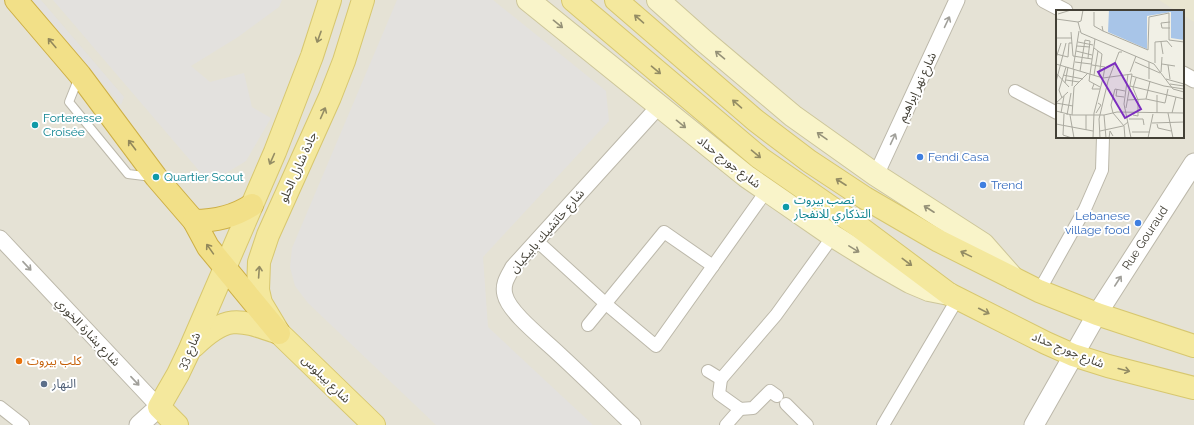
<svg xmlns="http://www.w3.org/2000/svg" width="1194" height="425" font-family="Raleway,'Noto Sans Arabic',sans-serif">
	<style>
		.residential { fill: #e5e2d5; fill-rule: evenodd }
		.education { fill: #e9e6d1 }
		.parking { fill: #e3e1de }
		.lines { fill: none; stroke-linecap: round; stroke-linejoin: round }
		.service-casing { stroke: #bcb8aa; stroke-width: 10 }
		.pedestrian-casing { stroke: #bcb8aa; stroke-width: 14 }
		.minor-casing { stroke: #bcb8aa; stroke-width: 17 }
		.tertiary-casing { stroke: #bcb8aa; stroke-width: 21 }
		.secondary-casing { stroke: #cdc69a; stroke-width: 24 }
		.primary-casing { stroke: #d7c76f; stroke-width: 24 }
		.trunk-casing { stroke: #cdaf45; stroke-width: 24 }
		.service { stroke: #fff; stroke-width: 8 }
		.pedestrian { stroke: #fff; stroke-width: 12 }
		.minor { stroke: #fff; stroke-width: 15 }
		.tertiary { stroke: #fff; stroke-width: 19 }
		.secondary { stroke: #f9f4c9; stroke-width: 22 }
		.primary { stroke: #f4e89d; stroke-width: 22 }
		.trunk { stroke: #f2e088; stroke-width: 22 }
		.oneway { stroke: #938c64 }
		.oneway2 { stroke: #a1a09a }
		.oneway3 { stroke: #959178 }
		.oneway4 { stroke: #92885b }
		.culture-dot { fill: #0f9aa8; stroke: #fff; stroke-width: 1.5 }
		.shop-dot { fill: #3f7fe0; stroke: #fff; stroke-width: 1.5 }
		.food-dot { fill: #e8710a; stroke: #fff; stroke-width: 1.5 }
		.service-dot { fill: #5c6f8a; stroke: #fff; stroke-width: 1.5 }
		.labels { text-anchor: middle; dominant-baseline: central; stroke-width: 4; stroke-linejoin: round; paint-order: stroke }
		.street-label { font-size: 12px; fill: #434036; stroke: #fff }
		.culture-label { font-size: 12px; fill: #0d838f; stroke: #fff; text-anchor: start }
		.shop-label { font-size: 12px; fill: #366cbe; stroke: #fff; text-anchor: start }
		.food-label { font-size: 12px; fill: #c56008; stroke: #fff; text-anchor: start }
		.service-label { font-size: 12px; fill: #4e5e75; stroke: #fff; text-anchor: start }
		.inset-road { fill: none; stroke: #abaaa0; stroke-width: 1 }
		.view { fill: #7b2cbf; fill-opacity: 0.15; stroke: #7b2cbf; stroke-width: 2 }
		.inset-edge { fill: none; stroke: #434036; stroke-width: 2 }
	</style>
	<rect width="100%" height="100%" fill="#f1f0e6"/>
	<path class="residential" d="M0,0h1194v425h-1194zM1057,11h126v126h-126z"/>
	<path class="education" d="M1159,0h35v22l-11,-7v-4h-7z"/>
	<g class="parking">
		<path d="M31,0h10l83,97 -3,8z"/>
		<path d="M53,0h229l-3,7 -41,30 -47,29 19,16 34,-9 8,34 19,11 -25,43 -23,14 -22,-2z"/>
		<path d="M397,0h96l113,91 3,30 -126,136 5,70 105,98h-157l-128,-122 -13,-17 -5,-19 2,-19z"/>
	</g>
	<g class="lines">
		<g class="service-casing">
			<path id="service" d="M79,77l-10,25 59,72 24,3"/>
		</g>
		<g class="pedestrian-casing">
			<g id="pedestrian">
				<path d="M1015,91l42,22"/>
				<path d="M537,241l69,63 50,42 111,-156"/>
				<path d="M1039,291l46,-82 17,-39 1,-33"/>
				<path d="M588,325l76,-93 49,34"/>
				<path d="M708,371l13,8 -2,15 21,15 13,-1 17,-17 7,5"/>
				<path d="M721,379l55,-64 57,-79"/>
				<path d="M786,404l21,21"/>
				<path d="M0,407l23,18"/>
				<path d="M726,425l14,-16"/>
				<path d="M883,425l75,-127"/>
			</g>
		</g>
		<g class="minor-casing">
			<g id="minor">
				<path d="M1044,0l21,11"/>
				<path d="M1183,74l11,6"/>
				<path d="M876,175l81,-175"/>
				<path d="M0,238l159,169"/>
				<path d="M633,425c-24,-23 -48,-47 -73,-70 -14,-14 -51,-42 -55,-60 -3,-11 3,-19 8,-28l146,-161"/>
			</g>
		</g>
		<g class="tertiary-casing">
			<g id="tertiary">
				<path d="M139,425l20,-18"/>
				<path d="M1034,425l63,-111 97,-151"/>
			</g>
		</g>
		<g class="secondary-casing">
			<g id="secondary">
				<path d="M528,0l218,176 87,60 47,29 30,17 19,8 20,4"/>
				<path d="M658,0l46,41 89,75 83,59 107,69 30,34"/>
			</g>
		</g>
		<g class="primary-casing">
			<g id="primary">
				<path d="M363,0l-19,61 -14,36 -62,138 -9,27 -1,28 3,13 18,30 95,92"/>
				<path d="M573,0l187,158 98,68 91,68 97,49 27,12 35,11 86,22"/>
				<path d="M616,0l139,120 54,41 56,37 74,43 100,50 58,23 97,32"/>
				<path d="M194,346c33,-32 44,-27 85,-13"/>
				<path d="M177,425l-18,-18 19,-33 11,-23 86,-199 37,-96 18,-56"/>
			</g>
		</g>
		<g class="trunk-casing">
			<g id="trunk">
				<path d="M16,0l64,75 76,102 38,44 14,26 71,86"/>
				<path d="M194,221c21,0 40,-4 58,-16"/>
			</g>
		</g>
		<use href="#service" class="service"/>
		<use href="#pedestrian" class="pedestrian"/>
		<use href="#minor" class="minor"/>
		<use href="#tertiary" class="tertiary"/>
		<use href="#secondary" class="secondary"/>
		<use href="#primary" class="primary"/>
		<use href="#trunk" class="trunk"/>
	</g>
	<defs><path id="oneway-shaft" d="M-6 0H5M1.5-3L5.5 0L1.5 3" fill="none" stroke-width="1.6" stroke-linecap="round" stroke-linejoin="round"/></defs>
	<g class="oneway">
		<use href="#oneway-shaft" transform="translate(639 19) rotate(-139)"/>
		<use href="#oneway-shaft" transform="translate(319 37) rotate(110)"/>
		<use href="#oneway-shaft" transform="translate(656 70) rotate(40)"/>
		<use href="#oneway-shaft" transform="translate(737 104) rotate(-139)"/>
		<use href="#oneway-shaft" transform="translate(323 113) rotate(-66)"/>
		<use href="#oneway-shaft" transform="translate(756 154) rotate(40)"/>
		<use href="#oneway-shaft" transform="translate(272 159) rotate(114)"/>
		<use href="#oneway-shaft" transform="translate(841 182) rotate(-147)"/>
		<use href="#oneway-shaft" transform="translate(966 254) rotate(-154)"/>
		<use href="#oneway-shaft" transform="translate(907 262) rotate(37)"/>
		<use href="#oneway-shaft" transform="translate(259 272) rotate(-86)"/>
		<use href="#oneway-shaft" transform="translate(984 311) rotate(27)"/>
		<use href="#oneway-shaft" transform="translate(1124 370) rotate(14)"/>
	</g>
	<g class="oneway2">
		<use href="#oneway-shaft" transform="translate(947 22) rotate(-65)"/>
		<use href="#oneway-shaft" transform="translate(893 139) rotate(-65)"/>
		<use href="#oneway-shaft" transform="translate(27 266) rotate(47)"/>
		<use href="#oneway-shaft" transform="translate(1118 281) rotate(-57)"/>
		<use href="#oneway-shaft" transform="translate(135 381) rotate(47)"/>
	</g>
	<g class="oneway3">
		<use href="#oneway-shaft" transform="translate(558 24) rotate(39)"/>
		<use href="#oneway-shaft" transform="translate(720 55) rotate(-140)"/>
		<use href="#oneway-shaft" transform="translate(681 124) rotate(39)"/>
		<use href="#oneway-shaft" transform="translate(822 136) rotate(-145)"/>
		<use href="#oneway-shaft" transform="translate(929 209) rotate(-147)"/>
		<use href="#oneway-shaft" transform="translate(854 249) rotate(31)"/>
	</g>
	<g class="oneway4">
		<use href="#oneway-shaft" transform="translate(52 43) rotate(-130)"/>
		<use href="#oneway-shaft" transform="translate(132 145) rotate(-127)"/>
		<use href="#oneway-shaft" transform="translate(210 249) rotate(-125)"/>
	</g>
	<g class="culture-dot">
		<circle cx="35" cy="125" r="4"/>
		<circle cx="156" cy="177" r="4"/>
		<circle cx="786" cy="207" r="4"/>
	</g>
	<g class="shop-dot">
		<circle cx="920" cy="157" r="4"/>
		<circle cx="983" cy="185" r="4"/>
		<circle cx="1138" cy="223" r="4"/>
	</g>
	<circle class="food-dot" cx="19" cy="361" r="4"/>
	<circle class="service-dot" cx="44" cy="384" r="4"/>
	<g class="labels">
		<g class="street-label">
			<text transform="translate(917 87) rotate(-65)">شارع نهر إبراهيم</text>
			<text transform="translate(729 162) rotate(38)">شارع جورج حداد</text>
			<text transform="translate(298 167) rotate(-66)">جادة شارل الحلو</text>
			<text transform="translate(547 231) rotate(-49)">شارع خاتشيك بابيكيان</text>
			<text transform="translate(1145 238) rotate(-57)">Rue Gouraud</text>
			<text transform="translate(88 332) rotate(47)">شارع بشارة الخوري</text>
			<text transform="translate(1068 350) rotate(22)">شارع جورج حداد</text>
			<text transform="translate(189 351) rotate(-66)">شارع 33</text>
			<text transform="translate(326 379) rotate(44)">شارع بيبلوس</text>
		</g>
		<g class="culture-label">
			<text x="43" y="118">Forteresse<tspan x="43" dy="14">Croisée</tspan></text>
			<text x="164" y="177">Quartier Scout</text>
			<text x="794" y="200">نصب بيروت<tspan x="794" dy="14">التذكاري للانفجار</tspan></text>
		</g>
		<g class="shop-label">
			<text x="928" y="157">Fendi Casa</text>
			<text x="991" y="185">Trend</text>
			<text x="1130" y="216" text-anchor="end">Lebanese<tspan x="1130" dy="14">village food</tspan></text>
		</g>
		<g class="food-label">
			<text x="27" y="361">كلب بيروت</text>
		</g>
		<g class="service-label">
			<text x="52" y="384">النهار</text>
		</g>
	</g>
	<g transform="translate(1056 10)">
		<rect width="128" height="128" fill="#f1f0e6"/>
		<path d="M53,0h75v30l-13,-2v-26l-24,4v33l-39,-17z" fill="#a8c5e8"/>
		<path class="inset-road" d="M38,2v14l9,5M2,4l13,-4M0,9l22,3 3,11 73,31 19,25 11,3M22,12l3,-1 2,-11M46,16l1,5 45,19 1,-33 20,-4v27M114,18h-8l-1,-5 9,-1M15,22l2,24 19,3M0,28h16M39,29l-6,42 11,6M113,30l15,2M22,32l15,3M105,32l2,12M21,36l13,1M38,38l8,6 -3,23M20,41l16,4M0,44l12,3 1,-14h3M0,48l5,-15M19,52l16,2M79,52l25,11M99,53v-21l12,-1 5,6M0,54l47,14 2,-11 -13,-2M106,54l13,2M112,55l2,14M17,59l6,-38M24,61l5,-31 5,1 -2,17M74,62l6,-16M105,62l1,-15M0,63l13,14M72,64l-4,30 7,34M7,65l20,4M38,65l4,-24M76,66l32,10 20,3M93,69v-17M110,69l18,5M10,70l13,2M52,71l11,-29h3M0,72l10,-39M9,73l3,-16M38,74l-2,5h8M114,74l14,2M16,76l2,-17M74,76l54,13M18,77l14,-14M61,79l-1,7 8,1M69,81l-10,-2 -4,16 2,8 11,13 1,12M6,88l-3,-8 7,-23M90,89l4,-18M71,90l19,-1 19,4 3,-14M0,93l17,3M0,93l12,-11M0,101l16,4h32l13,-3 67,1M5,103l3,-17M40,103l5,-8 -3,-2M101,103v-18M112,103l5,25M116,103l4,-16M8,104l-1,21 9,3M11,105l4,-22M14,105l4,23M16,105l2,-28M48,105l2,23M77,105l5,1v-16l-5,-12 3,-10M73,109h14l1,6M96,113l32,-1M0,114l37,7M101,114l1,4 13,3M30,120v-15M44,121l23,-5 5,-4M76,122h18M37,128l1,-25 9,-35 29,-4 -6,34M44,128l-1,-19 9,-38M53,128l1,-7 3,5M56,128h13M92,128l5,-24"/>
		<path class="view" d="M59,53l26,46 -16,9 -27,-46z"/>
		<rect width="128" height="128" class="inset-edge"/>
	</g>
</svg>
